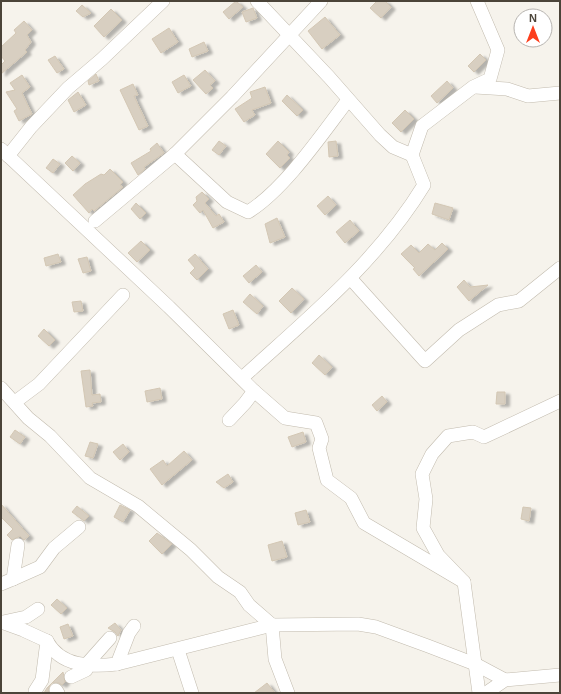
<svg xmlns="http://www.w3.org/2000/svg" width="561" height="694" font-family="Arial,sans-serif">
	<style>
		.building { fill: #d8cfc1; stroke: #d3c7b4; filter: url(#shadow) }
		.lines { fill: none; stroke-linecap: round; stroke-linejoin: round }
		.minor-casing { stroke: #c2bbae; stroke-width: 14 }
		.minor { stroke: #fff; stroke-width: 13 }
	</style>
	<defs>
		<filter id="shadow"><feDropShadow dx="4.5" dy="2.5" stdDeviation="1" flood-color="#0004"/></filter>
	</defs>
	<rect width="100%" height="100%" fill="#f6f3ec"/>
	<g class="building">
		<path d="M236,1l7,6 -14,12 -6,-7z"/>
		<path d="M377,1h8l6,6 -10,11 -11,-10z"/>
		<path d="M82,5l9,8 -8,4 -7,-6z"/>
		<path d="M253,8l4,10 -11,4 -4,-10z"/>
		<path d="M111,9l11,11 -18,17 -10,-11z"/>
		<path d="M325,17l15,18 -18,14 -14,-18z"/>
		<path d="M24,21l8,9 -5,5 4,7 -6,8 2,2 -26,22v-9l4,-4 -4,-5v-9l15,-14 -2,-3z"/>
		<path d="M169,28l9,14 -17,11 -9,-14z"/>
		<path d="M204,42l4,9 -16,6 -3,-8z"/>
		<path d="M480,54l6,6 -12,12 -6,-6z"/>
		<path d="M55,56l9,13 -7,4 -9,-13z"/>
		<path d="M205,70l10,11 -5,4 3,3 -7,6 -13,-14z"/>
		<path d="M96,74l3,7 -10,4 -1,-4z"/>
		<path d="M22,75l8,12 -8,6 10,21 -13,7 -5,-10 3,-2 -11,-17 9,-2 -5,-7z"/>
		<path d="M184,75l7,11 -13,7 -6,-11z"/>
		<path d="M447,81l6,7 -16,15 -6,-7z"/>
		<path d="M133,84l5,11 -4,1 14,30 -9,4 -19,-40z"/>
		<path d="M265,87l6,16 -19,7 3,5 -11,7 -9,-13 17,-11 -2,-6z"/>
		<path d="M78,92l8,13 -12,7 -6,-12z"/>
		<path d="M287,95l16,15 -6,6 -15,-15z"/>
		<path d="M405,110l9,9 -13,13 -9,-9z"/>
		<path d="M219,141l7,5 -7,9 -7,-5z"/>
		<path d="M278,141l11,11 -2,3 3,3 -10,10 -14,-14z"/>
		<path d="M336,141l2,15 -9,1 -1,-15z"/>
		<path d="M157,143l7,10 -20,14 1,2 -7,6 -7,-12 20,-12 -1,-2z"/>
		<path d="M72,156l8,7 -7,8 -8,-8z"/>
		<path d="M53,159l7,5 -7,9 -7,-5z"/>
		<path d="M110,169l13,13 -3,3 3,2 -29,24 -2,-2 -3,4 -16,-18 12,-11 16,-10 3,1z"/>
		<path d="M202,192l7,7 -4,4 11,13 3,-2 5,8 -11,6 -10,-18 -3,3 -7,-8 4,-4 -1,-4z"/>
		<path d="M328,196l8,9 -11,10 -8,-9z"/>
		<path d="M136,203l10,10 -6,6 -9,-10z"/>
		<path d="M435,203l18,5 -4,12 -17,-6z"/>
		<path d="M277,218l8,19 -15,6 -5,-19z"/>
		<path d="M350,220l9,11 -14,12 -9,-11z"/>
		<path d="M141,241l9,9 -13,12 -9,-9z"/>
		<path d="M442,243l6,6 -29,27 -6,-7 2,-1 -14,-14 10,-9 8,8 9,-9 7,6z"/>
		<path d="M58,254l3,8 -15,4 -2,-8z"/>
		<path d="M195,254l13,15 -11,11 -7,-7 5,-5 -7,-8z"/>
		<path d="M87,257l4,14 -8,2 -5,-14z"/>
		<path d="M256,265l6,7 -13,11 -6,-7z"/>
		<path d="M464,280l6,7 18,-2 -19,16 -12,-14z"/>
		<path d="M292,288l12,11 -13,14 -12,-12z"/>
		<path d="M250,294l13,12 -6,8 -14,-12z"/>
		<path d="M81,301l2,10 -9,1 -2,-10z"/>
		<path d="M233,310l6,15 -10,4 -6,-15z"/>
		<path d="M44,329l11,11 -6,6 -11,-10z"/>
		<path d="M319,355l13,12 -7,8 -13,-12z"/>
		<path d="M90,370l2,25 8,-1 1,8 -9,1 1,3 -7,1 -5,-36z"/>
		<path d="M160,388l2,11 -15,3 -2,-11z"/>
		<path d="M497,392h8v12h-9z"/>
		<path d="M382,396l5,6 -10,9 -5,-6z"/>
		<path d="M15,430l10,7 -5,7 -10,-7z"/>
		<path d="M303,432l3,10 -14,5 -4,-10z"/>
		<path d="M90,442l8,2 -5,14 -8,-2z"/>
		<path d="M123,444l6,8 -9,8 -7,-8z"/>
		<path d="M184,451l8,9 -30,25 -12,-16 13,-9 4,6z"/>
		<path d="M228,474l5,8 -9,6 -8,-6z"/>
		<path d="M1,504l28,32 -5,4 -4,-4 -8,4 -5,-5 6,-6 -12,-12z"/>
		<path d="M120,505l10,5 -7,12 -9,-5z"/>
		<path d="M77,506l12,10 -5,5 -12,-9z"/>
		<path d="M523,507l8,1 -2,13 -8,-2z"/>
		<path d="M306,510l4,12 -12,3 -3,-12z"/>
		<path d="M157,533l15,11 -10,10 -13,-13z"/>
		<path d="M282,541l5,16 -15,4 -4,-16z"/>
		<path d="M57,599l10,9 -6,6 -10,-9z"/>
		<path d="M115,623l6,7 -3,6 -3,-4 -7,-4z"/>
		<path d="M68,624l5,12 -9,3 -4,-12z"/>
		<path d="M63,672l2,10 -3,3 -3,-2h-7l-3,4v5l-5,1 3,-5z"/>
		<path d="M267,683l8,10h-21z"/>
	</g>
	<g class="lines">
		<g class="minor-casing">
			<g id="minor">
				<path d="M257,1l72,76 51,58 13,12 19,8"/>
				<path d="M475,87l32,2 21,7 32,-3"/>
				<path d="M1,149l168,158 85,84 31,27 31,5 6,16 -3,9 8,32 24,18 13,25 100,59"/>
				<path d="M175,154l52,48 21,10c37,-23 74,-78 100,-112"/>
				<path d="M8,156l23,-29 37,-39 34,-29 61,-58"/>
				<path d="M95,221l80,-67 57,-57 89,-96"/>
				<path d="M351,279l74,82 34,-31 39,-25 21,-4 41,-33"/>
				<path d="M242,378c66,-60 135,-116 182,-193l-12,-30 10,-29 51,-39 17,-8 8,-29 -21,-49"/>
				<path d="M1,388l27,30 22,18 40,42 48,28 53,44 27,27 22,15 9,13 23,20 3,34 13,34"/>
				<path d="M15,402l24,-18 84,-89"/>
				<path d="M229,420l16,-17 9,-12"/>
				<path d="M13,579l27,-12 14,-19 25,-21"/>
				<path d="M1,584l12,-5 5,-34"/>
				<path d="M1,622l22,8 24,11 -5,39 -7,11 1,2"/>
				<path d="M3,622l23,-5 12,-8"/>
				<path d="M47,641c14,26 44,26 70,23l12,-31 5,-7"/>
				<path d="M178,650l14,43"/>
				<path d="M117,664l155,-39 86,-1 18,3 52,19 47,18 30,16"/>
				<path d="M71,677l15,-7v-5l24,-27"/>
				<path d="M56,690l2,3"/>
				<path d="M479,693l-15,-111 -26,-27 -15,-27 3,-29 -4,-25 10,-20 16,-18 25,-4 11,5 76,-36"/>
				<path d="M486,693l19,-13 55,-5"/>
			</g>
		</g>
		<use href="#minor" class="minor"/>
	</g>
	<rect width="561" height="694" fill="none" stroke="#4b4439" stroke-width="4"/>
	<g transform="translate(533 28)"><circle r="19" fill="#ffffff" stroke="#b7b4b0"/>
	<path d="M0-3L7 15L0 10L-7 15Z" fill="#fc3f1d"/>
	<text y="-6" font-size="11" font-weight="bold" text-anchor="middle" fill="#4b4439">N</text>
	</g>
</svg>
